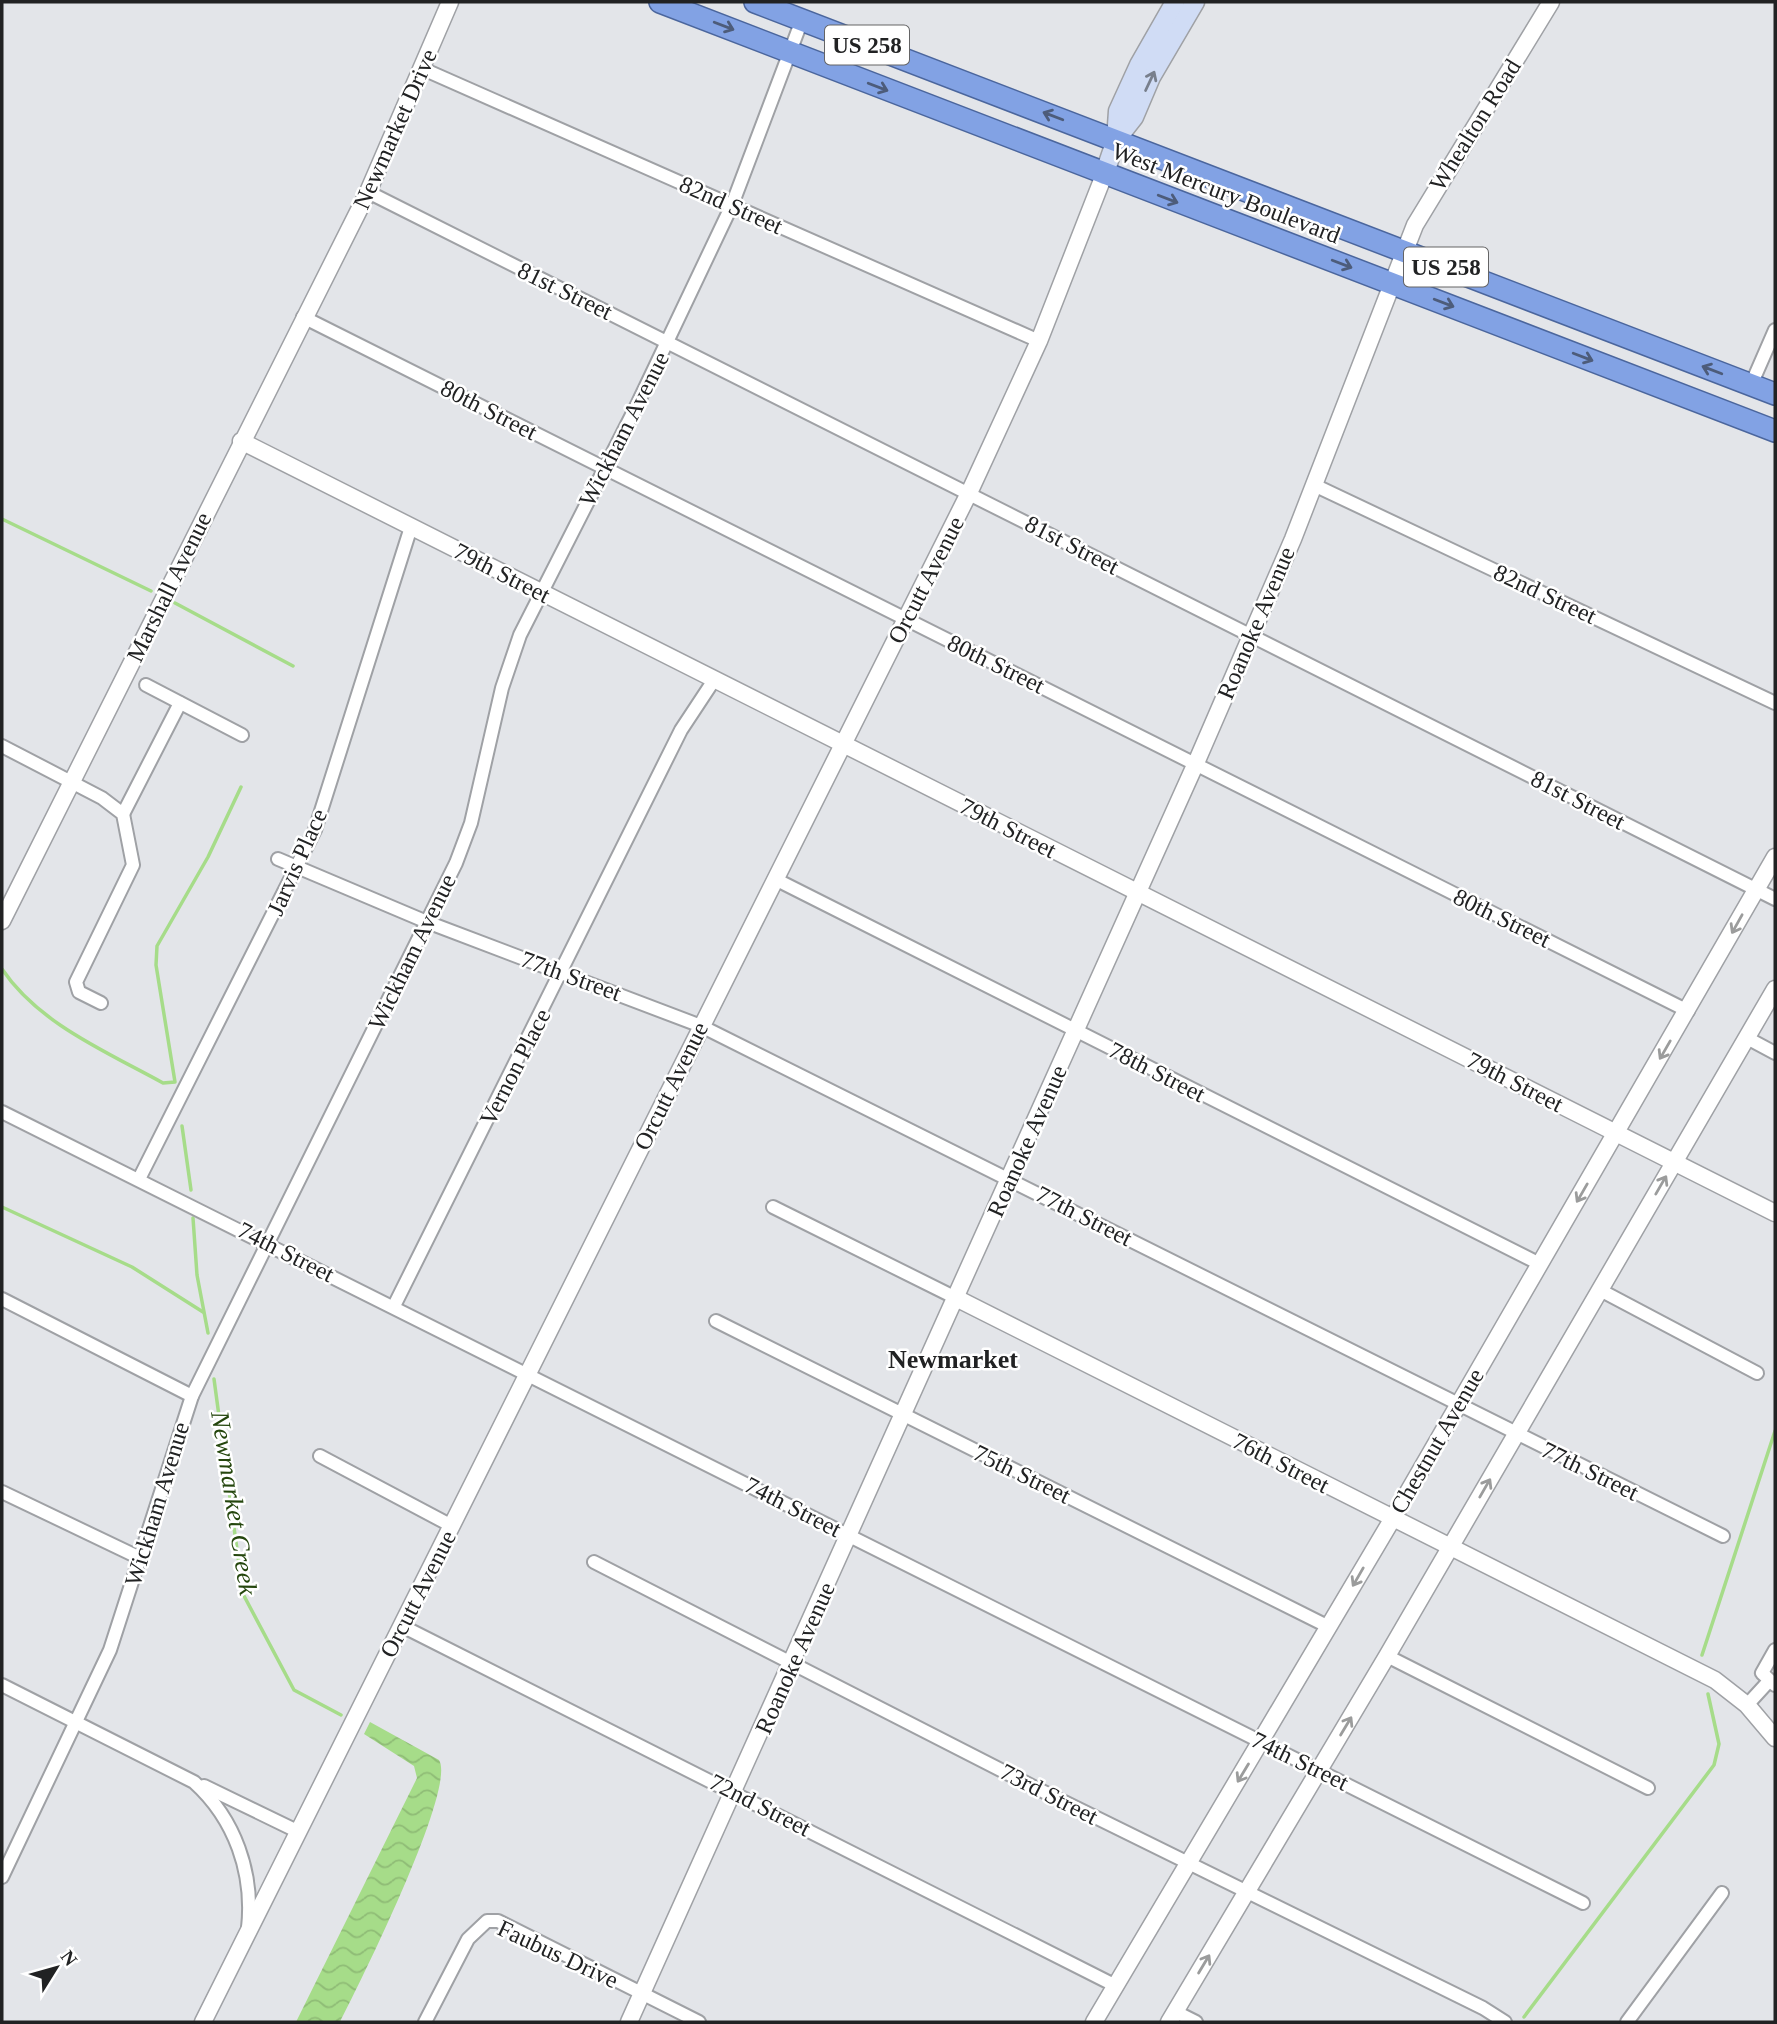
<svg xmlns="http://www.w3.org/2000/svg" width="1777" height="2024" font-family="Georgia,serif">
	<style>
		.water { fill: url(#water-waves) }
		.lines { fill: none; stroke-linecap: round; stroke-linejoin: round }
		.stream { stroke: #a6dc89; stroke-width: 3.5 }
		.minor-casing { stroke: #9fa1a5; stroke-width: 16 }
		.tertiary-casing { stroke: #9fa1a5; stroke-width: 19 }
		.secondary-casing { stroke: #9fa1a5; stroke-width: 21 }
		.trunk-casing { stroke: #4b669d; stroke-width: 24 }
		.minor { stroke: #fff; stroke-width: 12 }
		.tertiary { stroke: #fff; stroke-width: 16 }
		.secondary { stroke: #d0dcf5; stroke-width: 18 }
		.trunk { stroke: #82a2e4; stroke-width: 21 }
		.oneway { stroke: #4d5c7a }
		.oneway2 { stroke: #787f8c }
		.oneway3 { stroke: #9b9c9c }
		.labels { text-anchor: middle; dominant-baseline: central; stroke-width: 5; stroke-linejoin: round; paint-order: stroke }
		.shield { fill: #fff; stroke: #646465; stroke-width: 2 }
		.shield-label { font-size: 23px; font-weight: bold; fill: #212223 }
		.street-label { font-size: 24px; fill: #212223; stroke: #fff }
		.neighbourhood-label { font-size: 26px; font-weight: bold; fill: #212223; stroke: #fff }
		.water-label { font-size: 26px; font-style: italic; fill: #24460d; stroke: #fff }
	</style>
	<defs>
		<pattern id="water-waves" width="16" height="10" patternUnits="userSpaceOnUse" patternTransform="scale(1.75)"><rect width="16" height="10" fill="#a6dc89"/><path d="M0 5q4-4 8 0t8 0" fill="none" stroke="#8fbc76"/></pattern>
	</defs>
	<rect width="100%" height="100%" fill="#e3e5e9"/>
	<path class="water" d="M370,1722l69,38c18,28 -80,225 -99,262h-44l121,-244 -3,-12 -50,-32z"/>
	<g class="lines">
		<g class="stream">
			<path d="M2,519l149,72"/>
			<path d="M175,603l118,63"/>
			<path d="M2,969c37,55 105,83 161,114l12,-1 -19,-117 1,-19 51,-89 33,-70"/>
			<path d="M182,1126l9,64"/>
			<path d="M2,1207l130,60 71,45"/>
			<path d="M193,1218l4,57 11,58"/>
			<path d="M214,1379l29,215 51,96 47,25"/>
			<path d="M1702,1655l73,-224"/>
			<path d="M1524,2017l190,-252 5,-21 -11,-50"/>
		</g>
		<g class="minor-casing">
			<g id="minor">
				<path d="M423,69l616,272"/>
				<path d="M368,192l1407,707"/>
				<path d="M303,317l1385,694"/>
				<path d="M1751,385l24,-55"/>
				<path d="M1314,485l461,218"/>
				<path d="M146,685l96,50"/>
				<path d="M2,746l100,52 21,16 10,51 -57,117 3,10 22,11"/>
				<path d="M123,814l57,-111"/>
				<path d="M278,859l149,63 274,104 1022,510"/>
				<path d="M775,879l765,385"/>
				<path d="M1747,1038l28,15"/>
				<path d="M2,1112l1581,791"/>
				<path d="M139,1179l176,-349 96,-303"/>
				<path d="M773,1207l183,91"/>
				<path d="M1600,1290l157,83"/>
				<path d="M2,1299l190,97"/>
				<path d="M394,1306l287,-576 33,-50"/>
				<path d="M716,1321l613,306"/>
				<path d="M320,1456l132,70"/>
				<path d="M2,1492l138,66"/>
				<path d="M594,1562l438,224 451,222 22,14"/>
				<path d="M402,1626l714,360"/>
				<path d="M1775,1650l-13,23 13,12"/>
				<path d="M1387,1656l261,132"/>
				<path d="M2,1685l192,97c41,37 60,91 54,146"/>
				<path d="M1747,1705l22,-24"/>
				<path d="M204,1786l95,46"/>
				<path d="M2,1877l108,-227 82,-254 264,-533 15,-40 31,-135 18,-53 117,-230 95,-200 70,-185"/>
				<path d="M1176,2012l20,10"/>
				<path d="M425,2022l43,-83 19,-18h11l201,101"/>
				<path d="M1627,2022l95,-129"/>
			</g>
		</g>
		<g class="tertiary-casing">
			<g id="tertiary">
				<path d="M241,441l1534,772"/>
				<path d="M2,921l366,-729 82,-190"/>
				<path d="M956,1298l759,382 32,25 28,33"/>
				<path d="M203,2022l766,-1529 70,-152 65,-166"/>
				<path d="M629,2022l567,-1259 97,-224 122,-314 136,-223"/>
				<path d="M1094,2022l299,-504 382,-661"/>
				<path d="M1169,2022l218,-366 388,-667"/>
			</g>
		</g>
		<g class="secondary-casing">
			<g id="secondary">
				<path d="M1116,140l18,-23 17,-40 44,-75"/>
				<path d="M1104,175l12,-35 2,-29 21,-46 36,-63"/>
			</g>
		</g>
		<g class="trunk-casing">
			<g id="trunk">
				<path d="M660,2l1115,429"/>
				<path d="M755,2l1020,392"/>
			</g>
		</g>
		<use href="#minor" class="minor"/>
		<use href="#tertiary" class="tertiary"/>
		<use href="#secondary" class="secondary"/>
		<use href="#trunk" class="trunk"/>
	</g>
	<defs><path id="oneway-shaft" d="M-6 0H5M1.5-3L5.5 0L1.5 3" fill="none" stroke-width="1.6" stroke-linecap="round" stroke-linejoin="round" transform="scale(1.75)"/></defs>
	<g class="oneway">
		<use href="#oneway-shaft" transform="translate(724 26) rotate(21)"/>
		<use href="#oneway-shaft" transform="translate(878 87) rotate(21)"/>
		<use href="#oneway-shaft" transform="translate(1053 116) rotate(-159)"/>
		<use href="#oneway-shaft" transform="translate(1168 199) rotate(21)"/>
		<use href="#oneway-shaft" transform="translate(1342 264) rotate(21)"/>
		<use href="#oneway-shaft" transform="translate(1444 303) rotate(21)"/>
		<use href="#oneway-shaft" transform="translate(1583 357) rotate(21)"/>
		<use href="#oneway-shaft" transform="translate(1712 370) rotate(-159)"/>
	</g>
	<use class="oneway2" href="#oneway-shaft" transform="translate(1150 81) rotate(-65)"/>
	<g class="oneway3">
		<use href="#oneway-shaft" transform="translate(1737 924) rotate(119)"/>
		<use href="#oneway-shaft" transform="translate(1665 1050) rotate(120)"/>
		<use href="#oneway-shaft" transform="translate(1661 1185) rotate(-60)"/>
		<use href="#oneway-shaft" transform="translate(1582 1193) rotate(120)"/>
		<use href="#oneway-shaft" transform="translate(1485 1488) rotate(-60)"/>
		<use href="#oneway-shaft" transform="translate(1358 1577) rotate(120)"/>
		<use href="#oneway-shaft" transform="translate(1346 1726) rotate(-59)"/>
		<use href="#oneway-shaft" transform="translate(1243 1773) rotate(121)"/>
		<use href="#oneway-shaft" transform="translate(1204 1964) rotate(-59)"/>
	</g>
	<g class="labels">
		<g class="shield">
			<rect x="825" y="25.5" width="84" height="39" rx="5"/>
			<rect x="1404" y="247.5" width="84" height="39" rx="5"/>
		</g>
		<g class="shield-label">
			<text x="867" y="45">US 258</text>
			<text x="1446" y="267">US 258</text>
		</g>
		<g class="street-label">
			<text transform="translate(1475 125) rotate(-58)">Whealton Road</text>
			<text transform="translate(395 129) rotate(-66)">Newmarket Drive</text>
			<text transform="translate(1226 193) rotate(21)">West Mercury Boulevard</text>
			<text transform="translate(731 205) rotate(24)">82nd Street</text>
			<text transform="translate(565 291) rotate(26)">81st Street</text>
			<text transform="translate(489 410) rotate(27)">80th Street</text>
			<text transform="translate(624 429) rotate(-63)">Wickham Avenue</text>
			<text transform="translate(1072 545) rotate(27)">81st Street</text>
			<text transform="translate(502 573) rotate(27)">79th Street</text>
			<text transform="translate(926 580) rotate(-63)">Orcutt Avenue</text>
			<text transform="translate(169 587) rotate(-64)">Marshall Avenue</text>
			<text transform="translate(1545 594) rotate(25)">82nd Street</text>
			<text transform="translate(1256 623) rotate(-67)">Roanoke Avenue</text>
			<text transform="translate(996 664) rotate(26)">80th Street</text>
			<text transform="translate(1578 800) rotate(27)">81st Street</text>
			<text transform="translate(1008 828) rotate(27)">79th Street</text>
			<text transform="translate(297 862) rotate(-66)">Jarvis Place</text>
			<text transform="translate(1502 918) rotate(26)">80th Street</text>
			<text transform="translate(412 952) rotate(-64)">Wickham Avenue</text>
			<text transform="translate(571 976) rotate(20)">77th Street</text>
			<text transform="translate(515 1067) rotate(-63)">Vernon Place</text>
			<text transform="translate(1157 1072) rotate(27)">78th Street</text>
			<text transform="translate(1515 1082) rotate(27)">79th Street</text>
			<text transform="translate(671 1086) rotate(-64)">Orcutt Avenue</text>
			<text transform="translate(1027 1141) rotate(-66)">Roanoke Avenue</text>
			<text transform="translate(1084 1216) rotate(27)">77th Street</text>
			<text transform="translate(286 1252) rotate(27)">74th Street</text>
			<text transform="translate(1437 1441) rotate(-60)">Chestnut Avenue</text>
			<text transform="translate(1281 1463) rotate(27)">76th Street</text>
			<text transform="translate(1590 1471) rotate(26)">77th Street</text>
			<text transform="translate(1022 1474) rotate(26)">75th Street</text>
			<text transform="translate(157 1504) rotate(-73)">Wickham Avenue</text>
			<text transform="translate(793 1507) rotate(27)">74th Street</text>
			<text transform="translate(418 1594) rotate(-63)">Orcutt Avenue</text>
			<text transform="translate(795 1658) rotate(-66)">Roanoke Avenue</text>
			<text transform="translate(1300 1761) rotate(26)">74th Street</text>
			<text transform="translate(1049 1794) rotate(27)">73rd Street</text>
			<text transform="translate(760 1805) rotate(27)">72nd Street</text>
			<text transform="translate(558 1954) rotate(25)">Faubus Drive</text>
		</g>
		<g class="neighbourhood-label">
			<text x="953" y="1359">Newmarket</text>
		</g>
		<g class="water-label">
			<text transform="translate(234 1503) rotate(81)">Newmarket Creek</text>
		</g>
	</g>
	<rect width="1777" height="2024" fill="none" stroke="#212223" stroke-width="7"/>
	<g transform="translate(56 1968) rotate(53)" stroke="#ffffff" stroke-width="5" paint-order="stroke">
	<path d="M0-5L12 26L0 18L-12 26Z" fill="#212223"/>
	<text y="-10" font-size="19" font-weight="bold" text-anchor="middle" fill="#212223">N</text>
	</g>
</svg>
